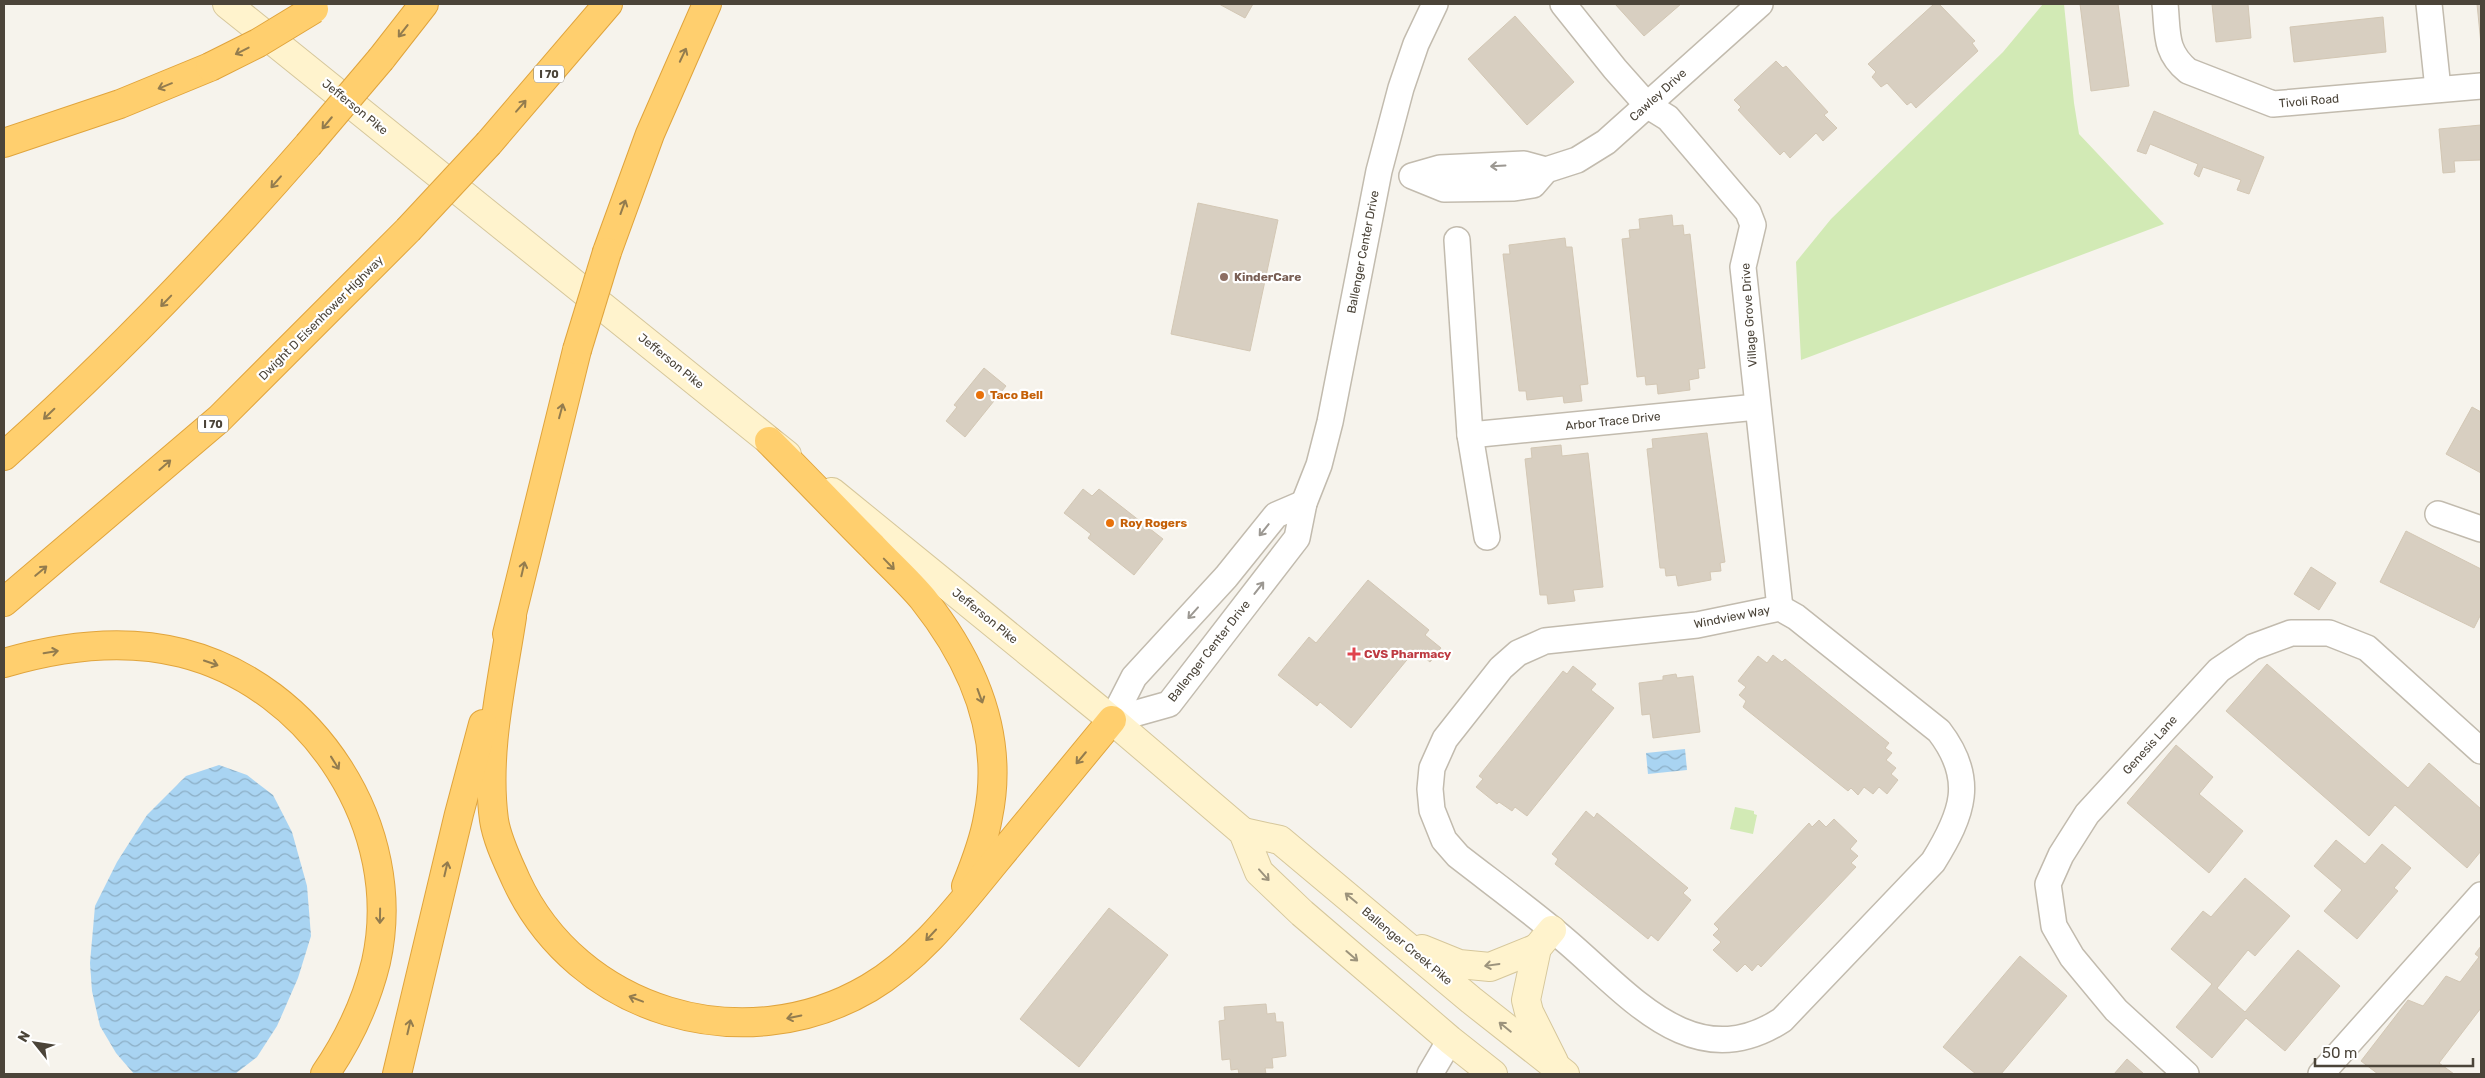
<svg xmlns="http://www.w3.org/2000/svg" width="2485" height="1078" font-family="Rubik,sans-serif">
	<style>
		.green { fill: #d2eab5 }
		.water { fill: url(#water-waves) }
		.building { fill: #d8cfc1; stroke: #d3c7b4 }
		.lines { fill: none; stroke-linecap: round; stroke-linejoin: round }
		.street-casing { stroke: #c2bbae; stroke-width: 28 }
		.secondary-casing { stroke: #d6c79b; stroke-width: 30 }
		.highway-casing { stroke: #e0a43c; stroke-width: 30 }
		.street { stroke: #fff; stroke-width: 25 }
		.secondary { stroke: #fff3cd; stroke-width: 28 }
		.highway { stroke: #ffcf6e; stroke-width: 28 }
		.highway-bridge-casing { stroke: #e0a43c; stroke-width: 30; stroke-linecap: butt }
		.highway-bridge { stroke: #ffcf6e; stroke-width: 28 }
		.oneway { stroke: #937c4e }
		.oneway2 { stroke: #9c9892 }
		.oneway3 { stroke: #9c937c }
		.education-dot { fill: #8d6e63; stroke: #fff; stroke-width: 2 }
		.food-dot { fill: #e8710a; stroke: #fff; stroke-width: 2 }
		.health-dot { fill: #e0444e; stroke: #fff; stroke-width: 2 }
		.labels { text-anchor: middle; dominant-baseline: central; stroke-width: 4.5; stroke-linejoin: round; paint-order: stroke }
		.shield { fill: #fff; stroke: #817c74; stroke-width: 1 }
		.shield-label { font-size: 11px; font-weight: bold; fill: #4b4439 }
		.street-label { font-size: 12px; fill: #4b4439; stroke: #fff }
		.education-label { font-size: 12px; font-weight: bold; fill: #785e54; stroke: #fff; text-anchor: start }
		.food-label { font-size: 12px; font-weight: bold; fill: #c56008; stroke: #fff; text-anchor: start }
		.health-label { font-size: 12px; font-weight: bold; fill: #be3a42; stroke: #fff; text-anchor: start }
	</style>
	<defs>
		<pattern id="water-waves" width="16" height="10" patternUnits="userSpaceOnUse" patternTransform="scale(1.25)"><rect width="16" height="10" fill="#a9d4f2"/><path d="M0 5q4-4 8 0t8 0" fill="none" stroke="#8caec5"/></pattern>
	</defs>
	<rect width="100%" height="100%" fill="#f6f3ec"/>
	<g class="green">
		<path d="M2043,4h21l10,99 5,31 85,90 -363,136 -5,-98 35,-43 172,-167z"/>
		<path d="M1735,807l19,4v3l3,1 -4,19 -23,-5z"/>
	</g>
	<g class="water">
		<path d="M1685,749l2,21 -39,4 -2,-21z"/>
		<path d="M219,765l28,10 26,20 19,37 15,54 4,50 -13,42 -21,48 -20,31 -22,17h-101l-18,-21 -16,-27 -8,-35 -2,-28 5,-57 22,-44 30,-47 39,-39z"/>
	</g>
	<g class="building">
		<path d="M1219,4h34l-8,14z"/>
		<path d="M1615,4h66l-37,32z"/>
		<path d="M1934,4h5l36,37 -3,2 6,8 -62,57 -5,-6 -4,3 -20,-22 -6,4 -9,-10 4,-5 -8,-8z"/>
		<path d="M2080,4h38l11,82 -38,5z"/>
		<path d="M2212,4h36l3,34 -35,4z"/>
		<path d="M2477,4h4v40z"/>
		<path d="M1515,16l59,66 -47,43 -59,-66z"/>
		<path d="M2383,17l3,35 -92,10 -4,-35z"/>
		<path d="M1776,61l7,7 3,-2 42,46 -4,3 13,13 -14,13 -7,-8 -26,25 -6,-7 -4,4 -42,-45 3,-3 -7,-7z"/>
		<path d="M2154,111l110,46 -15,37 -12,-4 4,-10 -38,-13 -4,10 -5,-3 4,-10 -48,-20 -4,10 -9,-3z"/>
		<path d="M2481,125v35l-27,1 1,11 -12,1 -4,-44z"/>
		<path d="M1198,203l80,17 -28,131 -79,-17z"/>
		<path d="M1672,215l1,11 10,-1 1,10 6,-1 15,134 -7,1 1,9 -10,2 1,10 -32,4 -1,-10 -11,1 -1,-9 -8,1 -15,-138 8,-1 -1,-8 11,-1 -1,-10z"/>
		<path d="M1565,238l1,9h6l16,137 -8,1 2,16 -18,2 -1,-7 -36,4 -1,-9h-7l-16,-137h7l-1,-9z"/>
		<path d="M984,368l22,18 -41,51 -19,-16 11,-14 -3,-2z"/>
		<path d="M2472,407l9,5v61l-35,-19z"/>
		<path d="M1707,433l18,129 -5,1 1,8 -11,1 1,8 -33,6 -2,-11 -10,1 -1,-8h-5l-13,-119 6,-1 -1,-9z"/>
		<path d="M1561,445l1,11 26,-3 15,134 -30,3 2,11 -27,3 -1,-9h-7l-15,-136 7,-1 -1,-10z"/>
		<path d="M1083,489l9,7 7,-7 64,50 -29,36 -46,-37 3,-4 -27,-21z"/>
		<path d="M2406,531l75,38v45l-7,14 -94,-46z"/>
		<path d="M2311,567l25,16 -17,27 -25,-16z"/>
		<path d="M1368,580l61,50 -4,5 16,13 -11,14 -15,-12 -64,78 -31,-26 -3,4 -39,-31 31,-38 7,6z"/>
		<path d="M1773,655l9,7 3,-3 104,84 -4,5 7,5 -6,7 10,8 -5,6 7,6 -11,14 -8,-7 -6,7 -9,-7 -6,8 -7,-7 -3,3 -105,-84 3,-6 -7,-6 7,-8 -8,-6 20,-25 9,7z"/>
		<path d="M2267,664l141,124 21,-25 52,46v42l-14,17 -72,-63 -26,31 -143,-125z"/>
		<path d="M1573,666l23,18 -5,6 23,18 -87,108 -12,-9 -3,4 -13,-9 -2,2 -21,-17 7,-8 -4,-3 84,-105 4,3z"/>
		<path d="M1676,674l1,4 16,-2 7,56 -47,6 -3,-24 -8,1 -3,-32 24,-3v-4z"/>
		<path d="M2176,745l37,32 -14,17 44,37 -34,42 -82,-70z"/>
		<path d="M1586,811l8,7 3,-5 91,75 -5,5 8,7 -33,41 -7,-6 -3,4 -93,-75 3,-5 -6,-5z"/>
		<path d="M1834,819l23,22 -7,8 8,7 -7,7 5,4 -95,100 -3,-3 -6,7 -7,-7 -8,8 -24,-22 8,-8 -8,-7 6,-6 -5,-5 95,-101 3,4 7,-7 7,7z"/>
		<path d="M2336,840l29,24 17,-20 29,24 -17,20 4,3 -41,48 -33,-28 18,-21 -28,-24z"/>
		<path d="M2245,878l45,38 -35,40 -7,-6 -31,38 28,24 53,-62 42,36 -55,65 -39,-33 -34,40 -36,-31 36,-43 -41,-35 32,-38 8,6z"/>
		<path d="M1109,908l59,47 -89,112 -59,-48z"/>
		<path d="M2481,946v62l-42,55 15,11h-76l-17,-13 47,-61 15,6 23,-30 14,6 19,-25 -4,-3z"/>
		<path d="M2020,956l47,40 -66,78h-25l-33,-27z"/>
		<path d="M1266,1004l1,10 8,-1 1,9h7l3,34 -14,2 1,10h-8l1,6h-27l-1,-5 -7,1 -1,-11 -8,1 -3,-39 6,-1 -1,-13z"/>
		<path d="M2127,1059l17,15h-30z"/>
	</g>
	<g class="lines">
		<g class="street-casing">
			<g id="street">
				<path d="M1563,4l52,65 32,36 21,13 80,94 5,13 -10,42 37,341"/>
				<path d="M2165,4c3,29 -1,47 23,67l85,33 208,-18"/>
				<path d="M2429,4l9,85"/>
				<path d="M1546,170l-22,-6 -84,4 -28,8 32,13 70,-1 19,-3 13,-15 31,-10 29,-18 154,-138"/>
				<path d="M1457,240l13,195 17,102"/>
				<path d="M1470,435l287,-28"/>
				<path d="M2438,514l43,15"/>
				<path d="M1780,608l16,9 143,114c37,48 24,83 -6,131l-151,158c-89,58 -153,-26 -217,-80 -34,-29 -71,-56 -107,-84l-14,-16 -12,-30 -2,-21 2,-21 13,-29 56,-71 17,-15 27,-12 152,-16z"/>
				<path d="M1112,720l57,-16 128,-166 7,-35 15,-38 11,-43 49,-251 22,-83 15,-44 19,-40"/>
				<path d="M1112,720l22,-43 92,-100 50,-62 28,-12"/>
				<path d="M1430,1074l20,-34"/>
				<path d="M2186,1074l-70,-64 -44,-53 -18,-31 -6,-42 13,-29 26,-41 132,-144 34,-23 38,-14h38l38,15 114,103"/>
				<path d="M2321,1074l160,-179"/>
			</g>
		</g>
		<g class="secondary-casing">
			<g id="secondary">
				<path d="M227,4l560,451"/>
				<path d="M832,492l280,228 131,112 16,40 43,41 148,127 43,34"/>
				<path d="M1243,832l37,8 191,160 94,74"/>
				<path d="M1552,930l-15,18 -11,52 3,12 25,50"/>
				<path d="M1422,949l37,15 31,3 47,-19"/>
			</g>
		</g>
		<g class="highway-casing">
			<g id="highway">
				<path d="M381,59l43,-55"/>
				<path d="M4,143l116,-39 90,-37"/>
				<path d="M489,143l119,-139"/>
				<path d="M607,252l43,-118 57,-130"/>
				<path d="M769,441c35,35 69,71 104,106 16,17 35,34 50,52 50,63 82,136 65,218 -4,24 -13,47 -22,69"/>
				<path d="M4,456c109,-97 209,-202 304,-311"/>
				<path d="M4,602l215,-183 189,-189"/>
				<path d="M512,617c-10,66 -27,136 -18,203 3,20 14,42 22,60 61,132 227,182 353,108 51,-30 89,-81 126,-126 39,-47 78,-95 117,-142"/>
				<path d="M507,634l70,-284"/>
				<path d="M4,663c58,-17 119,-25 178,-10 131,33 224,175 194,309 -10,41 -27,77 -51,112"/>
				<path d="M397,1074l62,-260 24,-90"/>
			</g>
		</g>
		<use href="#street" class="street"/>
		<use href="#secondary" class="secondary"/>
		<use href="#highway" class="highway"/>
		<g class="highway-bridge-casing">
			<g id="highway-bridge">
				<path d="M210,67l48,-24 56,-34"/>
				<path d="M308,145l73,-86"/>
				<path d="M408,230l81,-87"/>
				<path d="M577,350l30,-98"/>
			</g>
		</g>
		<use href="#highway-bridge" class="highway-bridge"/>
	</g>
	<defs><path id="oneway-shaft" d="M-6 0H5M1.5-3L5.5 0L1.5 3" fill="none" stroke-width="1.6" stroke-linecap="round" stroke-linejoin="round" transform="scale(1.25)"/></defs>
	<g class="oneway">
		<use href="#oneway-shaft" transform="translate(403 31) rotate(128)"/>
		<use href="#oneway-shaft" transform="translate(242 51) rotate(153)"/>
		<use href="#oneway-shaft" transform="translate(683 55) rotate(-65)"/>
		<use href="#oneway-shaft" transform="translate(165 86) rotate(158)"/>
		<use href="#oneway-shaft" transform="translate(521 106) rotate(-49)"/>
		<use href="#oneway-shaft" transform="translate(327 123) rotate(130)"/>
		<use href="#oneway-shaft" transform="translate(276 182) rotate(131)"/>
		<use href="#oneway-shaft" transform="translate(623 207) rotate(-70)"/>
		<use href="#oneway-shaft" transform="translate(166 301) rotate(134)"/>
		<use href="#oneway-shaft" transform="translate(561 411) rotate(-75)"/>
		<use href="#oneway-shaft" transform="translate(49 414) rotate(136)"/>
		<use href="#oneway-shaft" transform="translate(165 465) rotate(-41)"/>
		<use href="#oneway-shaft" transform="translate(889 564) rotate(46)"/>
		<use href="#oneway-shaft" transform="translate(523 569) rotate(-77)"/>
		<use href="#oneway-shaft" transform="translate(41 571) rotate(-40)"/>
		<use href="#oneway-shaft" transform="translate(51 652) rotate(-9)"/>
		<use href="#oneway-shaft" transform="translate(211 663) rotate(19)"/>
		<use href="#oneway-shaft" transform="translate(980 696) rotate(70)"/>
		<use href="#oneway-shaft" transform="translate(1081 758) rotate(130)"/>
		<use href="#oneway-shaft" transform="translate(335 763) rotate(58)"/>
		<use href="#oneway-shaft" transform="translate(446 869) rotate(-77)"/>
		<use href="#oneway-shaft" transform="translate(380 916) rotate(91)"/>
		<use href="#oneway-shaft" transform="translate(931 935) rotate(133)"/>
		<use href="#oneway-shaft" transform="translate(636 999) rotate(-159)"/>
		<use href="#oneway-shaft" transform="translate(794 1017) rotate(168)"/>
		<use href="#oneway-shaft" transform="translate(409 1027) rotate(-77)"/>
	</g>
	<g class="oneway2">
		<use href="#oneway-shaft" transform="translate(1498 166) rotate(177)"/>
		<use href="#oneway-shaft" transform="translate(1264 530) rotate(129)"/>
		<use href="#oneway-shaft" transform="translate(1259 588) rotate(-52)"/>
		<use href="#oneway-shaft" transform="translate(1193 613) rotate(132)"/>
	</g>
	<g class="oneway3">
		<use href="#oneway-shaft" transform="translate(1264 875) rotate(48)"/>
		<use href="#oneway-shaft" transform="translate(1351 898) rotate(-140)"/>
		<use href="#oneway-shaft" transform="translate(1352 956) rotate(41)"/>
		<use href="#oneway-shaft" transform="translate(1492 965) rotate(172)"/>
		<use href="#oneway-shaft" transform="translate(1505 1027) rotate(-141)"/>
	</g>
	<circle class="education-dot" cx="1224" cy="277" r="5"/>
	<g class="food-dot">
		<circle cx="980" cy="395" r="5"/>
		<circle cx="1110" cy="523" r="5"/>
	</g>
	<path class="health-dot" d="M1351.5 646.5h5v5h5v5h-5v5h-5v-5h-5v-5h5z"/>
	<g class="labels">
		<g class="shield">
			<rect x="534" y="65.5" width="30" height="17" rx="4"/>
			<rect x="198" y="415.5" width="30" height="17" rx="4"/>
		</g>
		<g class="shield-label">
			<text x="549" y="74">I 70</text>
			<text x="213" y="424">I 70</text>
		</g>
		<g class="street-label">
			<text transform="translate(1658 95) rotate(-42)">Cawley Drive</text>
			<text transform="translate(2309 101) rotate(-5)">Tivoli Road</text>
			<text transform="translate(355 107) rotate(39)">Jefferson Pike</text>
			<text transform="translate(1363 252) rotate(-79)">Ballenger Center Drive</text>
			<text transform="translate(1749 315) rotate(-94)">Village Grove Drive</text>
			<text transform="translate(321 318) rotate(-45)">Dwight D Eisenhower Highway</text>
			<text transform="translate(671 361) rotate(39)">Jefferson Pike</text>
			<text transform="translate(1613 421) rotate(-6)">Arbor Trace Drive</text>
			<text transform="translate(985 616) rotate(39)">Jefferson Pike</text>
			<text transform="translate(1732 617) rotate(-11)">Windview Way</text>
			<text transform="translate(1209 651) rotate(-52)">Ballenger Center Drive</text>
			<text transform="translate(2150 745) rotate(-48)">Genesis Lane</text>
			<text transform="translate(1407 946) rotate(40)">Ballenger Creek Pike</text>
		</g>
		<g class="education-label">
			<text x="1234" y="277">KinderCare</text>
		</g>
		<g class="food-label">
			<text x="990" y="395">Taco Bell</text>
			<text x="1120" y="523">Roy Rogers</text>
		</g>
		<g class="health-label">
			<text x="1364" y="654">CVS Pharmacy</text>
		</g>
	</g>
	<rect width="2485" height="1078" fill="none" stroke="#4b4439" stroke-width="10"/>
	<g transform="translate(35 1043) rotate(300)" stroke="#ffffff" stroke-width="4" paint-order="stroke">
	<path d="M0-4L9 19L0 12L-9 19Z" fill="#4b4439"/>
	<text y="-8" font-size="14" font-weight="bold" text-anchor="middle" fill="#4b4439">N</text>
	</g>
	<path d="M2315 1058v8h158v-8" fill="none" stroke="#4b4439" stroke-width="2.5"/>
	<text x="2322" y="1058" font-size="15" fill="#4b4439" stroke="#ffffff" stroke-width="4" paint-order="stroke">50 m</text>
</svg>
